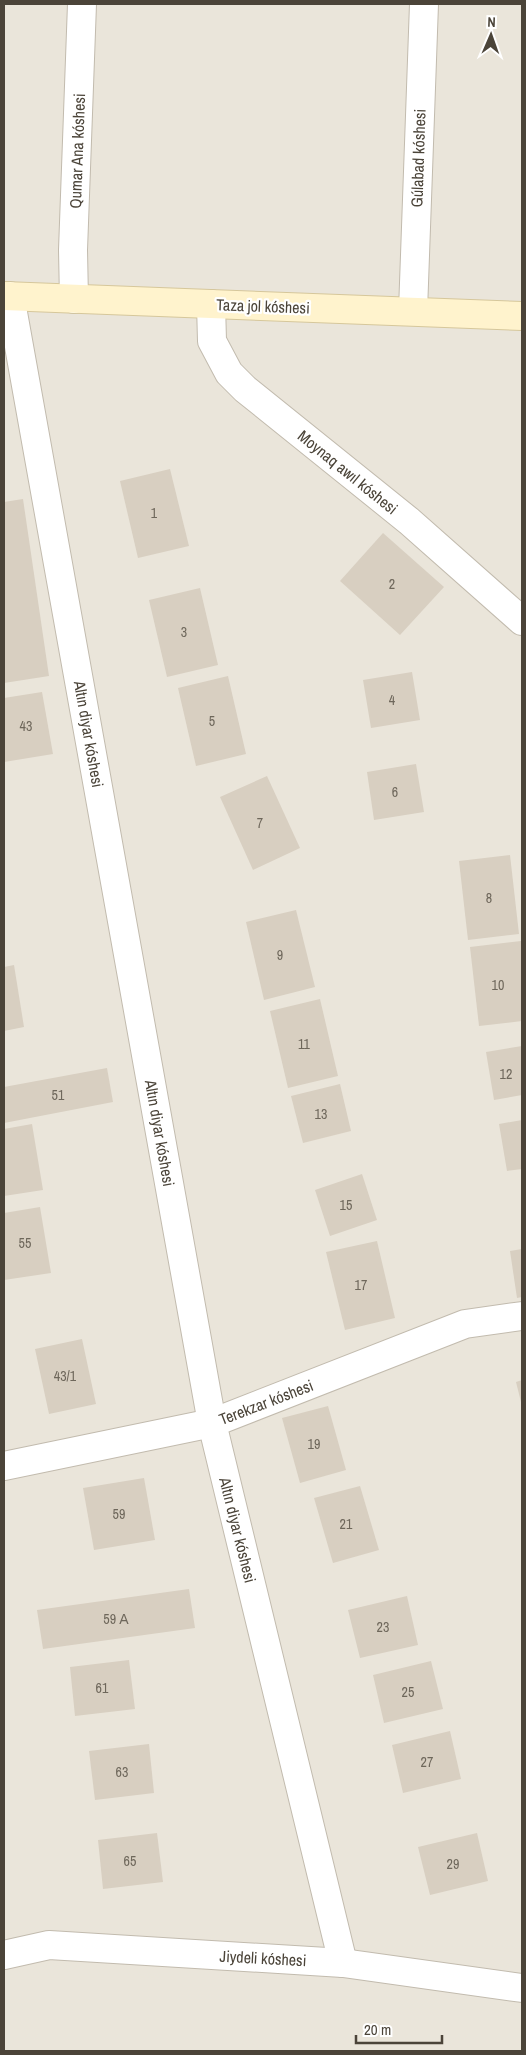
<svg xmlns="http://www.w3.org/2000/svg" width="526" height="2055" font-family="'Archivo Narrow',sans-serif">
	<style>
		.residential { fill: #eae5da }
		.building { fill: #d8cfc1 }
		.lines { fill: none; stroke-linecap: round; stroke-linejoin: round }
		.street-casing { stroke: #c2bbae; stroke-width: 30 }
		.secondary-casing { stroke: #d6c79b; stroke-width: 30 }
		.street { stroke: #fff; stroke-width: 28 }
		.secondary { stroke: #fff3cd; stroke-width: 28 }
		.labels { text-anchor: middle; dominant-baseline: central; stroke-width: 4.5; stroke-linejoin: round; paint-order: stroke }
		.number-label { font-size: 14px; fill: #6e675b }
		.street-label { font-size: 16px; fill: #4b4439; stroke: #fff }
	</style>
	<rect width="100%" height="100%" fill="#f6f3ec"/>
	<rect class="residential" x="4" y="4" width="518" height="2047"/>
	<g class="building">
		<path d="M170,469l19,77 -51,12 -18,-77z"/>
		<path d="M23,499l26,177 -45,7v-181z"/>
		<path d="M383,533l61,54 -44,48 -60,-54z"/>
		<path d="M200,588l18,77 -51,12 -18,-77z"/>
		<path d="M412,672l8,48 -49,8 -8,-48z"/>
		<path d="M228,676l18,78 -50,12 -18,-78z"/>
		<path d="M42,692l11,62 -49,8v-64z"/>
		<path d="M416,764l8,48 -50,8 -7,-48z"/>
		<path d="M267,776l33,72 -47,22 -33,-73z"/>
		<path d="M510,855l9,79 -51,6 -9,-79z"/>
		<path d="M296,910l19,77 -51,13 -18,-78z"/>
		<path d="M521,941l1,80 -43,5 -9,-79z"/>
		<path d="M14,965l10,62 -20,4v-64z"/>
		<path d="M320,999l18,77 -50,12 -18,-77z"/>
		<path d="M522,1046v49l-28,5 -8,-48z"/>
		<path d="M107,1068l6,34 -109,21v-36z"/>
		<path d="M340,1084l11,47 -48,12 -12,-47z"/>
		<path d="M522,1120v49l-15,2 -8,-47z"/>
		<path d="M32,1124l11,66 -39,6v-67z"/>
		<path d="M362,1174l15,46 -47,16 -15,-46z"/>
		<path d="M40,1207l11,66 -47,7v-67z"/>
		<path d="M377,1241l18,77 -50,12 -19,-78z"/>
		<path d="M522,1249v48l-5,1 -7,-47z"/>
		<path d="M82,1339l14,65 -47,10 -14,-65z"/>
		<path d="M522,1380v26l-6,-24z"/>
		<path d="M328,1406l18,64 -46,13 -18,-65z"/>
		<path d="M144,1478l11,62 -61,10 -11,-62z"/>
		<path d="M360,1486l19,64 -46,13 -19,-65z"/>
		<path d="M189,1589l6,39 -152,21 -6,-39z"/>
		<path d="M407,1596l11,49 -58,13 -12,-48z"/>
		<path d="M129,1660l6,49 -60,7 -5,-49z"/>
		<path d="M431,1661l12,48 -59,14 -11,-48z"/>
		<path d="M450,1731l11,48 -58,14 -11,-48z"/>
		<path d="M149,1744l5,49 -59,7 -6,-49z"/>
		<path d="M157,1833l6,49 -60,7 -5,-49z"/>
		<path d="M477,1833l11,48 -58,14 -12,-48z"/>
	</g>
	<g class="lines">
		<g class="street-casing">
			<g id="street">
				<path d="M10,296l202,1127 131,540"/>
				<path d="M74,299l-1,-49 9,-246"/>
				<path d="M211,304l1,37 17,32 16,16 164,132 113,100"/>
				<path d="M413,311l11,-307"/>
				<path d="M4,1466l208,-43 253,-99 57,-8"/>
				<path d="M4,1955l45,-10 294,18 179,25"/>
			</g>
		</g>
		<g class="secondary-casing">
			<path id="secondary" d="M4,296l518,20"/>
		</g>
		<use href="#street" class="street"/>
		<use href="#secondary" class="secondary"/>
	</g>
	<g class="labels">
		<g class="number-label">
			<text x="154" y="513">1</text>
			<text x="392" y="584">2</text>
			<text x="184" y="632">3</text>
			<text x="392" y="700">4</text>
			<text x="212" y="721">5</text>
			<text x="26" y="726">43</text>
			<text x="395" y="792">6</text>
			<text x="260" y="823">7</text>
			<text x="489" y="898">8</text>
			<text x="280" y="955">9</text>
			<text x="498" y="985">10</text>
			<text x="304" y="1044">11</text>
			<text x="506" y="1074">12</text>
			<text x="58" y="1095">51</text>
			<text x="321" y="1114">13</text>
			<text x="346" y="1205">15</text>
			<text x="25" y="1243">55</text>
			<text x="361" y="1285">17</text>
			<text x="65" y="1376">43/1</text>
			<text x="314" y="1444">19</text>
			<text x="119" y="1514">59</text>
			<text x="346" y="1524">21</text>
			<text x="116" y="1619">59 А</text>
			<text x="383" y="1627">23</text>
			<text x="102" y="1688">61</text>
			<text x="408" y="1692">25</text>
			<text x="427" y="1762">27</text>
			<text x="122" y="1772">63</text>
			<text x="130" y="1861">65</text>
			<text x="453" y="1864">29</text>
		</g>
		<g class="street-label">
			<text transform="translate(77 151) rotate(-88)">Qumar Ana kóshesi</text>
			<text transform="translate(418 158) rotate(-88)">Gúlabad kóshesi</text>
			<text transform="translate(263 306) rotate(2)">Taza jol kóshesi</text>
			<text transform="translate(348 472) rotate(39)">Moynaq awıl kóshesi</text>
			<text transform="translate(89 734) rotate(80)">Altın diyar kóshesi</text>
			<text transform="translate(160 1133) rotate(80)">Altın diyar kóshesi</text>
			<text transform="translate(266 1402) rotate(-21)">Terekzar kóshesi</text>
			<text transform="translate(238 1530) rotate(76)">Altın diyar kóshesi</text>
			<text transform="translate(263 1958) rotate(3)">Jiydeli kóshesi</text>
		</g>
	</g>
	<rect width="526" height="2055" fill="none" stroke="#4b4439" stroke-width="10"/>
	<g transform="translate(491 35) rotate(2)" stroke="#ffffff" stroke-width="4" paint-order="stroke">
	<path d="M0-4L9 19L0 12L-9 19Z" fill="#4b4439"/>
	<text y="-8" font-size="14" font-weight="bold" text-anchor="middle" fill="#4b4439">N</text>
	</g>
	<path d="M356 2035v8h86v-8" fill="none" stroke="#4b4439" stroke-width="2.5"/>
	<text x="364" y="2035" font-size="15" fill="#4b4439" stroke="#ffffff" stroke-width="4" paint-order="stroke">20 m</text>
</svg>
